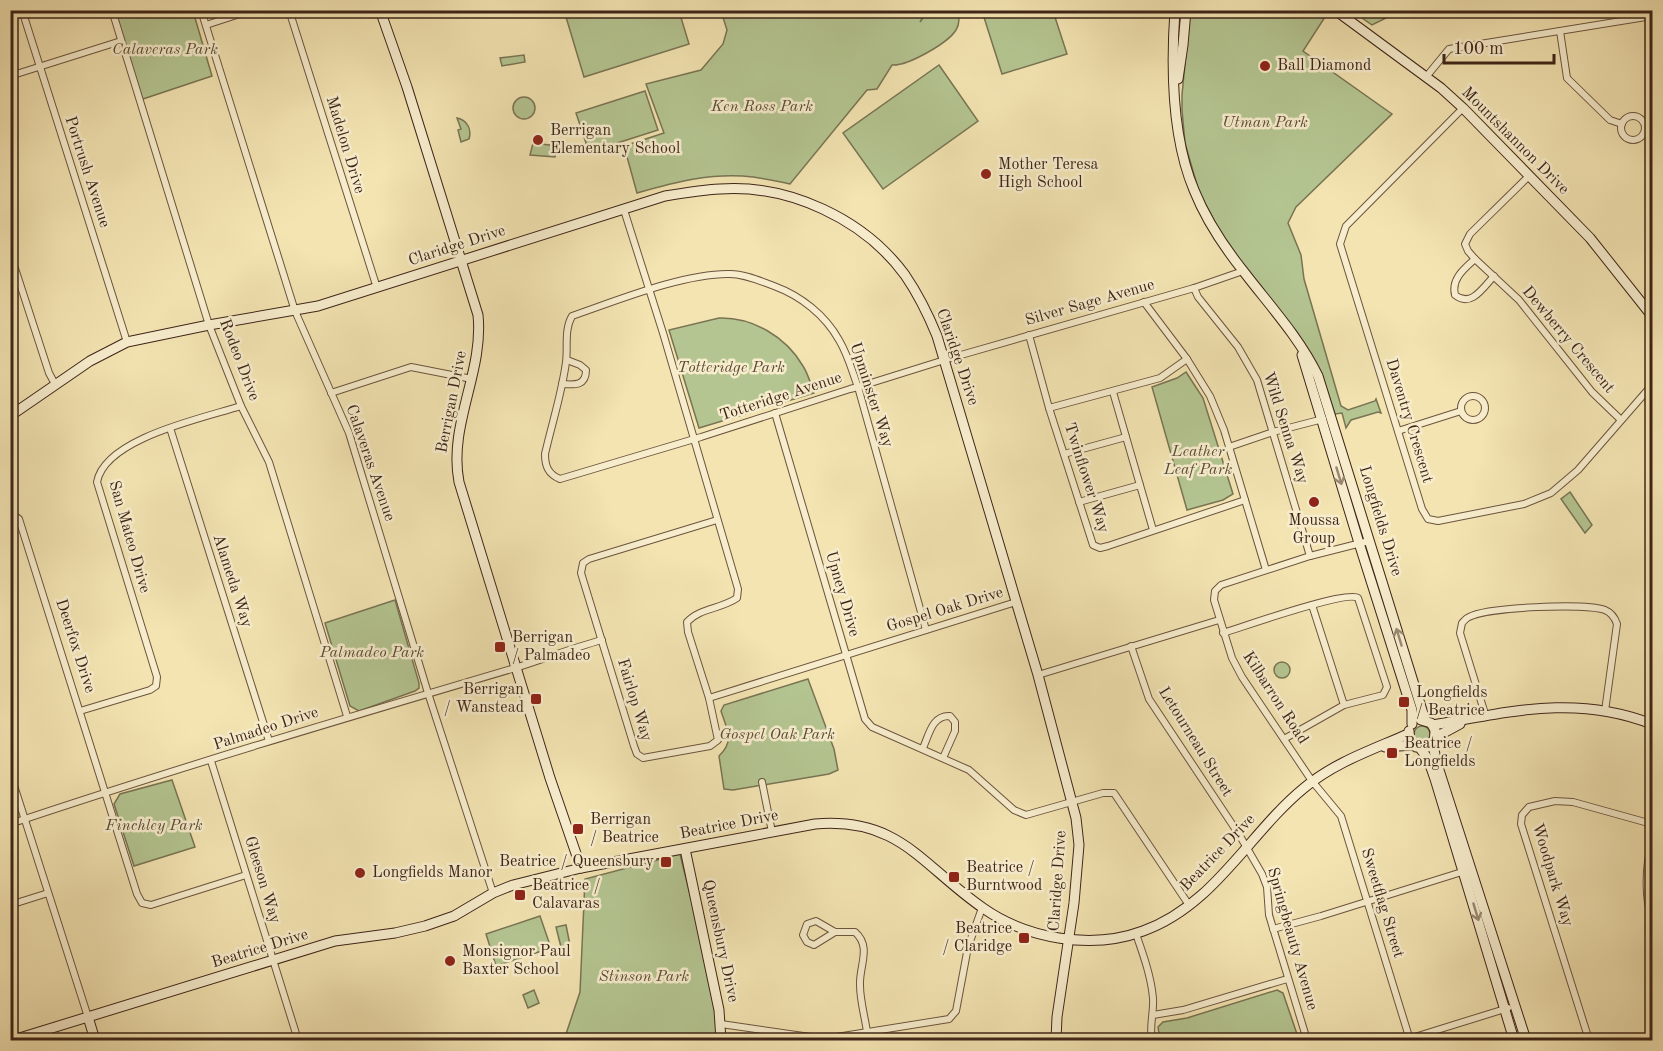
<svg xmlns="http://www.w3.org/2000/svg" width="1663" height="1051" font-family="'Old Standard TT',serif">
	<style>
		.green { fill: #b4c591; stroke: #797454; stroke-width: 1.5 }
		.lines { fill: none; stroke-linecap: round; stroke-linejoin: round }
		.street-casing { stroke: #6b543e; stroke-width: 8 }
		.secondary-casing { stroke: #3e2418; stroke-width: 11 }
		.street { stroke: #f7edcd; stroke-width: 6 }
		.secondary { stroke: #f7edcd; stroke-width: 9 }
		.oneway { stroke: #9a8872 }
		.poi-dot { fill: #8f2418; stroke: #f7edcd; stroke-width: 2 }
		.labels { text-anchor: middle; dominant-baseline: central; stroke-width: 5; stroke-linejoin: round; paint-order: stroke }
		.park-label { font-size: 16px; font-style: italic; fill: #5c4c36; stroke: #f7edcd }
		.poi-label { font-size: 16px; fill: #3e2418; stroke: #f7edcd; text-anchor: start }
		.street-label { font-size: 16px; fill: #3e2418; stroke: #f7edcd }
	</style>
	<rect width="100%" height="100%" fill="#f3e4b2"/>
	<filter id="stains"><feTurbulence type="fractalNoise" baseFrequency=".00333" numOctaves="4"/><feColorMatrix values="0 0 0 0 .2 0 0 0 0 .09 0 0 0 0 .02 0 0 0 .5 -.17"/></filter>
	<radialGradient id="worn" r=".72"><stop offset=".6" stop-color="#630" stop-opacity="0"/><stop offset="1" stop-color="#630" stop-opacity=".3"/></radialGradient>
	<g class="green">
		<path d="M123,10l70,1 19,65 -72,24 -27,-86z"/>
		<path d="M586,11h93l10,33 -105,33 -18,-60z"/>
		<path d="M721,11h205l-6,11 8,-11 30,-1c1,7 2,14 -2,20 -8,13 -48,36 -64,35l-15,24 -10,1 -77,94c-12,-3 -25,-5 -37,-7 -40,-5 -78,5 -116,16l-13,-47 40,-13 -18,-49 55,-14 22,-26 4,-14z"/>
		<path d="M982,11h71l14,43 -65,20z"/>
		<path d="M1190,11h126l9,6 -22,34 89,63 -96,93 -8,16 13,32 3,24 37,127 7,4 27,-9 1,-2 5,14 -3,-1 -27,8 -5,8 -4,-15 -7,1 -14,-41 -97,-134 -25,-47 -14,-49 -3,-33v-15z"/>
		<path d="M1352,11h48l-28,14z"/>
		<path d="M524,55l1,7 -23,4 -2,-8z"/>
		<path d="M939,65l39,56 -95,68 -40,-56z"/>
		<path d="M645,91l13,39 -69,22 -13,-39z"/>
		<circle cx="524" cy="108" r="11"/>
		<path d="M457,118c10,2 15,11 12,21l-8,3 -3,-12 3,-1z"/>
		<path d="M533,143l24,3 -2,11 -25,-2z"/>
		<path d="M719,318c34,-1 67,19 84,48 5,8 8,18 11,27l-115,35 -30,-98z"/>
		<path d="M1186,372l17,26 30,96 -10,6 -36,10 -35,-123 25,-9z"/>
		<path d="M1570,492l22,33 -7,8 -24,-34z"/>
		<path d="M395,600l24,83v5l-4,3 -56,20 -9,-5 -25,-83z"/>
		<circle cx="1282" cy="670" r="8"/>
		<path d="M808,679l26,70 4,21 -9,4 -96,16 -9,-1 -5,-33c16,-15 8,-26 2,-45l3,-6z"/>
		<circle cx="1422" cy="734" r="8"/>
		<path d="M172,780l23,67 -61,19 -20,-62 6,-10z"/>
		<path d="M680,854c14,59 35,127 37,186h-153l16,-48 5,-113z"/>
		<path d="M540,916l11,32 -55,18 -10,-32z"/>
		<path d="M566,925l4,20 -9,2 -5,-20z"/>
		<path d="M534,990l5,13 -11,5 -5,-13z"/>
		<path d="M1277,990l6,3 16,47h-139l-2,-13 5,-5 24,-4z"/>
	</g>
	<g class="lines">
		<g class="street-casing">
			<g id="street">
				<path d="M22,10l105,332"/>
				<path d="M112,10l97,315 32,81 28,56 78,254"/>
				<path d="M201,10l94,301 54,122 79,260 65,200"/>
				<path d="M289,10l88,278"/>
				<path d="M206,25l46,-15"/>
				<path d="M1560,31l7,47 43,42 12,4"/>
				<path d="M10,76l111,-35"/>
				<path d="M1426,77l23,-28 203,-33"/>
				<path d="M1463,108l-117,118 -6,18 82,265 6,10 10,2 86,-17 27,-11 27,-23 74,-85"/>
				<circle cx="1633" cy="128" r="12"/>
				<path d="M1529,176l-59,58 -5,10 3,7 7,8 44,41 73,92 29,28"/>
				<path d="M624,210l39,123 75,256 -1,9c-16,11 -37,10 -50,24l1,10 21,66 9,42 -8,6 -67,12 -6,-4 -3,-8 -53,-173 2,-10 6,-4 128,-39"/>
				<path d="M10,253l39,120 6,11"/>
				<path d="M1475,259c-11,10 -24,20 -20,36 16,13 28,-7 39,-19"/>
				<path d="M1194,288l4,9 40,50 19,33 53,176"/>
				<path d="M1144,302l43,57 23,37 14,34 42,140"/>
				<path d="M1029,335l20,73 44,137 7,3 8,-2 137,-46"/>
				<path d="M562,384c13,1 24,2 24,-14l-6,-5 -13,-5"/>
				<path d="M1113,392l40,138"/>
				<path d="M331,393l80,-26 61,12"/>
				<circle cx="1473" cy="408" r="12"/>
				<path d="M1049,408l111,-30 27,-19"/>
				<path d="M775,413l90,306 7,8 97,43 45,40 12,5 77,-22h11l75,112"/>
				<path d="M170,428l99,313"/>
				<path d="M1398,431l63,-20"/>
				<path d="M1229,447l44,-15 50,-13"/>
				<path d="M1064,454l62,-17"/>
				<path d="M1079,502l61,-17"/>
				<path d="M10,512l9,7 118,375 5,9 9,2 95,-30"/>
				<path d="M1369,541l-59,15 -89,29 -6,6 -1,9 18,58 10,19 70,104 29,35 69,224"/>
				<path d="M1312,605l32,100"/>
				<path d="M926,630l-68,-243c-6,-16 -10,-32 -19,-47 -14,-25 -38,-44 -65,-54 -14,-5 -29,-12 -44,-12 -46,-1 -114,27 -158,42 -8,14 -4,31 -6,46 -4,31 -14,61 -21,92 0,12 3,20 15,25l141,-42 149,-48 8,-2 96,-30 240,-69 49,-17"/>
				<path d="M1223,633c20,-6 123,-43 135,-35l29,89 -4,8 -39,10 -60,34"/>
				<path d="M1131,646l18,53 91,137 22,38 5,13 2,28 38,125"/>
				<path d="M1038,675l181,-55"/>
				<path d="M709,698l307,-96"/>
				<path d="M80,711l70,-21 6,-4 1,-9 -60,-195c8,-44 107,-64 144,-76"/>
				<path d="M1485,714l-25,-81 2,-10c2,-2 4,-5 7,-6 18,-10 117,-14 136,-7 7,3 10,8 12,14l-12,87"/>
				<path d="M923,748c6,-13 9,-33 27,-32l5,6v9l-12,27"/>
				<path d="M211,761l87,279"/>
				<path d="M10,773l78,244"/>
				<path d="M762,782l10,50"/>
				<path d="M10,824c167,-56 336,-106 505,-156 29,-9 57,-20 87,-28"/>
				<path d="M1652,839c-6,26 -8,56 0,82"/>
				<path d="M10,905l38,-12"/>
				<path d="M1273,929l48,-13 144,-45"/>
				<path d="M835,932l-21,13 -7,-3 -4,-7 4,-11 9,-3 19,11h20c17,15 4,34 5,53 0,16 5,32 7,47"/>
				<path d="M1136,934c7,20 15,42 17,64 1,14 -4,29 -1,42"/>
				<path d="M1153,1015l30,-5 104,-31"/>
				<path d="M721,1024l103,15 125,-20 7,-8 12,-64 14,-39"/>
				<path d="M1405,1040l103,-32"/>
				<path d="M1589,1040l-68,-216 1,-9 7,-8 26,-6 18,1 79,22"/>
			</g>
		</g>
		<g class="secondary-casing">
			<g id="secondary">
				<path d="M380,10l27,77 71,228c6,57 -30,110 -19,167l91,296 31,90"/>
				<path d="M1175,10c-4,57 -3,128 19,180 12,30 30,57 50,82 26,34 55,65 74,104l107,344"/>
				<path d="M1335,10l106,78 22,20 127,130 62,78"/>
				<path d="M1178,79l5,-34 3,-35"/>
				<path d="M1302,355l57,188 53,167v14"/>
				<path d="M10,416l80,-55 37,-19 82,-17 109,-19 347,-110c18,-3 37,-6 55,-7 69,-5 144,30 185,86 13,19 23,39 32,61l101,339 38,143 3,27 -5,58 -17,114 -1,23"/>
				<path d="M1421,720l10,3 4,7 -1,20 3,14 89,276"/>
				<path d="M1433,725c77,-13 142,-31 219,-1"/>
				<path d="M1409,731l1,11 6,5h12l6,-6"/>
				<path d="M1436,737l24,-13"/>
				<path d="M1385,747l28,-2"/>
				<path d="M1420,748l8,11 7,20 79,261"/>
				<path d="M685,849l34,161 2,30"/>
				<path d="M88,1017l7,23"/>
				<path d="M13,1040l322,-99 60,-8 30,-7 29,-10 39,-23 20,-8 68,-17 234,-44c85,-7 107,42 168,84 44,31 109,42 160,23 71,-25 106,-98 161,-143 31,-26 68,-38 104,-54"/>
			</g>
		</g>
		<use href="#street" class="street"/>
		<use href="#secondary" class="secondary"/>
	</g>
	<defs><path id="oneway-shaft" d="M-6 0H5M1.5-3L5.5 0L1.5 3" fill="none" stroke-width="1.6" stroke-linecap="round" stroke-linejoin="round" transform="scale(1.5)"/></defs>
	<g class="oneway">
		<use href="#oneway-shaft" transform="translate(1339 476) rotate(73)"/>
		<use href="#oneway-shaft" transform="translate(1399 637) rotate(-107)"/>
		<use href="#oneway-shaft" transform="translate(1476 912) rotate(73)"/>
	</g>
	<g class="poi-dot">
		<circle cx="1265" cy="66" r="6"/>
		<circle cx="538" cy="140" r="6"/>
		<circle cx="986" cy="174" r="6"/>
		<circle cx="1314" cy="502" r="6"/>
		<rect x="494" y="641" width="12" height="12" rx="3"/>
		<rect x="530" y="693" width="12" height="12" rx="3"/>
		<rect x="1398" y="696" width="12" height="12" rx="3"/>
		<rect x="1386" y="747" width="12" height="12" rx="3"/>
		<rect x="572" y="823" width="12" height="12" rx="3"/>
		<rect x="660" y="856" width="12" height="12" rx="3"/>
		<circle cx="360" cy="873" r="6"/>
		<rect x="948" y="871" width="12" height="12" rx="3"/>
		<rect x="514" y="889" width="12" height="12" rx="3"/>
		<rect x="1018" y="932" width="12" height="12" rx="3"/>
		<circle cx="450" cy="961" r="6"/>
	</g>
	<g class="labels">
		<g class="park-label">
			<text x="165" y="50">Calaveras Park</text>
			<text x="762" y="107">Ken Ross Park</text>
			<text x="1265" y="123">Utman Park</text>
			<text x="731" y="368">Totteridge Park</text>
			<text x="1198" y="452">Leather<tspan x="1198" dy="18">Leaf Park</tspan></text>
			<text x="372" y="653">Palmadeo Park</text>
			<text x="777" y="735">Gospel Oak Park</text>
			<text x="154" y="826">Finchley Park</text>
			<text x="644" y="977">Stinson Park</text>
		</g>
		<g class="poi-label">
			<text x="1277" y="66">Ball Diamond</text>
			<text x="550" y="131">Berrigan<tspan x="550" dy="18">Elementary School</tspan></text>
			<text x="998" y="165">Mother Teresa<tspan x="998" dy="18">High School</tspan></text>
			<text x="1314" y="521" text-anchor="middle">Moussa<tspan x="1314" dy="18">Group</tspan></text>
			<text x="512" y="638">Berrigan<tspan x="512" dy="18">/ Palmadeo</tspan></text>
			<text x="524" y="690" text-anchor="end">Berrigan<tspan x="524" dy="18">/ Wanstead</tspan></text>
			<text x="1416" y="693">Longfields<tspan x="1416" dy="18">/ Beatrice</tspan></text>
			<text x="1404" y="744">Beatrice /<tspan x="1404" dy="18">Longfields</tspan></text>
			<text x="590" y="820">Berrigan<tspan x="590" dy="18">/ Beatrice</tspan></text>
			<text x="654" y="862" text-anchor="end">Beatrice / Queensbury</text>
			<text x="966" y="868">Beatrice /<tspan x="966" dy="18">Burntwood</tspan></text>
			<text x="372" y="873">Longfields Manor</text>
			<text x="532" y="886">Beatrice /<tspan x="532" dy="18">Calavaras</tspan></text>
			<text x="1012" y="929" text-anchor="end">Beatrice<tspan x="1012" dy="18">/ Claridge</tspan></text>
			<text x="462" y="952">Monsignor Paul<tspan x="462" dy="18">Baxter School</tspan></text>
		</g>
		<g class="street-label">
			<text transform="translate(1515 141) rotate(45)">Mountshannon Drive</text>
			<text transform="translate(345 145) rotate(73)">Madelon Drive</text>
			<text transform="translate(87 172) rotate(72)">Portrush Avenue</text>
			<text transform="translate(457 246) rotate(-18)">Claridge Drive</text>
			<text transform="translate(1090 303) rotate(-16)">Silver Sage Avenue</text>
			<text transform="translate(1568 340) rotate(50)">Dewberry Crescent</text>
			<text transform="translate(957 357) rotate(71)">Claridge Drive</text>
			<text transform="translate(239 360) rotate(69)">Rodeo Drive</text>
			<text transform="translate(871 395) rotate(72)">Upminster Way</text>
			<text transform="translate(781 397) rotate(-18)">Totteridge Avenue</text>
			<text transform="translate(452 402) rotate(-79)">Berrigan Drive</text>
			<text transform="translate(1409 421) rotate(73)">Daventry Crescent</text>
			<text transform="translate(1285 428) rotate(72)">Wild Senna Way</text>
			<text transform="translate(370 463) rotate(71)">Calaveras Avenue</text>
			<text transform="translate(1086 478) rotate(72)">Twinflower Way</text>
			<text transform="translate(1380 521) rotate(73)">Longfields Drive</text>
			<text transform="translate(129 537) rotate(74)">San Mateo Drive</text>
			<text transform="translate(232 581) rotate(72)">Alameda Way</text>
			<text transform="translate(842 594) rotate(74)">Upney Drive</text>
			<text transform="translate(945 610) rotate(-17)">Gospel Oak Drive</text>
			<text transform="translate(75 646) rotate(72)">Deerfox Drive</text>
			<text transform="translate(1275 698) rotate(57)">Kilbarron Road</text>
			<text transform="translate(634 700) rotate(73)">Fairlop Way</text>
			<text transform="translate(266 729) rotate(-18)">Palmadeo Drive</text>
			<text transform="translate(1195 742) rotate(58)">Letourneau Street</text>
			<text transform="translate(729 825) rotate(-11)">Beatrice Drive</text>
			<text transform="translate(1218 853) rotate(-46)">Beatrice Drive</text>
			<text transform="translate(1552 875) rotate(73)">Woodpark Way</text>
			<text transform="translate(262 880) rotate(73)">Gleeson Way</text>
			<text transform="translate(1058 881) rotate(-86)">Claridge Drive</text>
			<text transform="translate(1382 903) rotate(73)">Sweetflag Street</text>
			<text transform="translate(1292 939) rotate(74)">Springbeauty Avenue</text>
			<text transform="translate(720 941) rotate(78)">Queensbury Drive</text>
			<text transform="translate(260 949) rotate(-17)">Beatrice Drive</text>
		</g>
	</g>
	<rect width="1663" height="1051" fill="none" stroke="#f3e4b2" stroke-width="36"/>
	<rect x="12" y="12" width="1639" height="1027" fill="none" stroke="#3e2418" stroke-width="3"/>
	<rect x="18" y="18" width="1627" height="1015" fill="none" stroke="#3e2418" stroke-width="1.5"/>
	<path d="M1444 54v9h110v-9" fill="none" stroke="#3e2418" stroke-width="3"/>
	<text x="1453" y="54" font-size="18" fill="#3e2418" stroke="#f7edcd" stroke-width="4.5" paint-order="stroke">100 m</text>
	<rect width="100%" height="100%" filter="url(#stains)"/>
	<rect width="100%" height="100%" fill="url(#worn)"/>
</svg>
